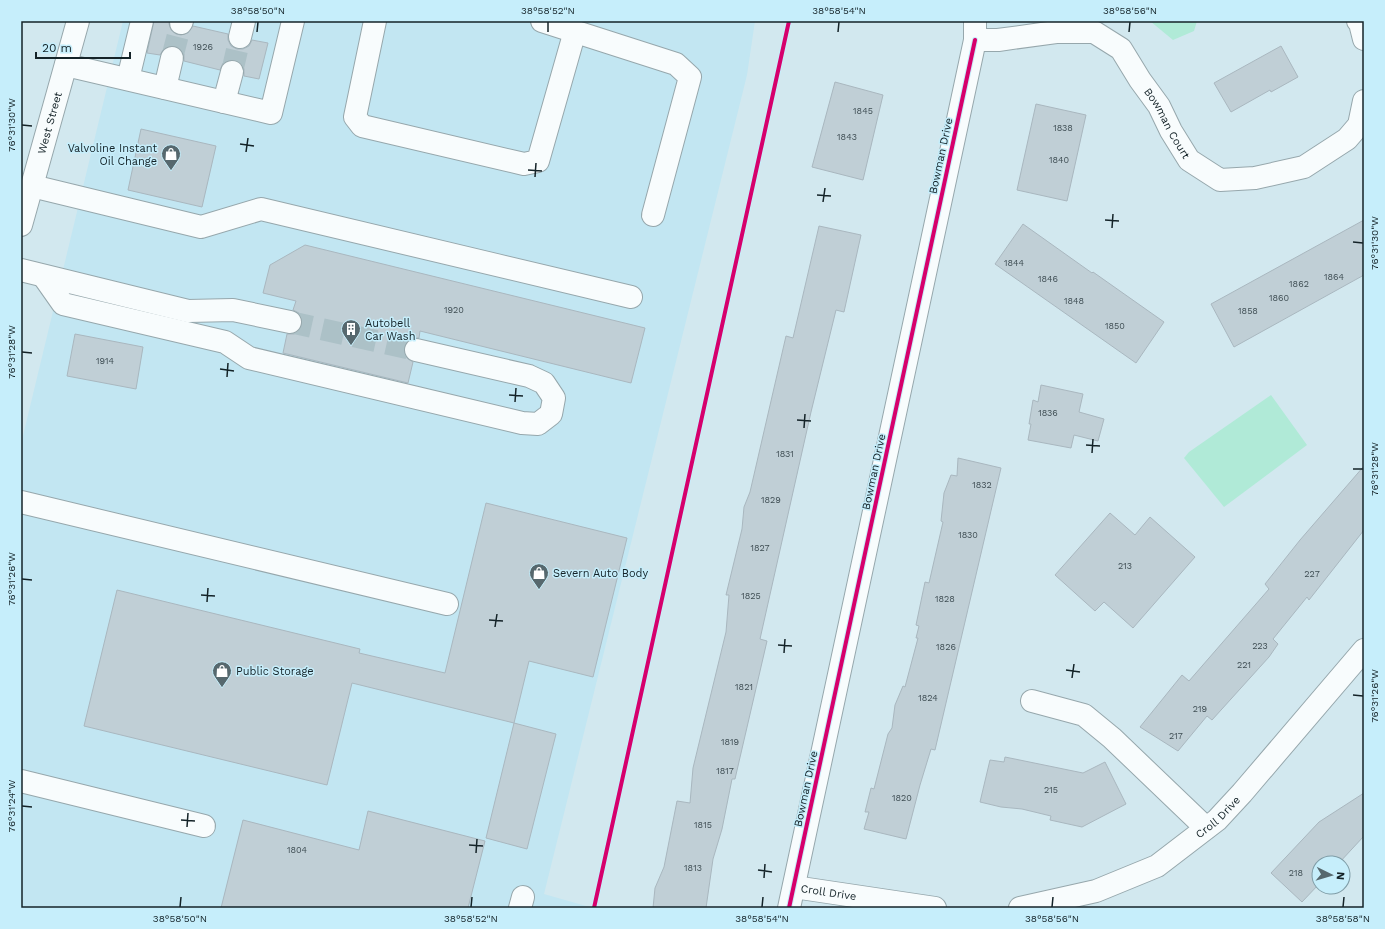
<svg xmlns="http://www.w3.org/2000/svg" width="1385" height="929" font-family="'Work Sans',sans-serif">
	<style>
		.built { fill: #c2e6f2 }
		.green { fill: #b0ead7 }
		.building { fill: #c0cfd6; stroke: #a9b7bf }
		.lines { fill: none; stroke-linecap: round; stroke-linejoin: round }
		.minor-tunnel { stroke: #acc1c7; stroke-width: 22; stroke-dasharray: 22 11; stroke-linecap: butt }
		.minor-casing { stroke: #96a7ac; stroke-width: 24 }
		.major-casing { stroke: #96a7ac; stroke-width: 24 }
		.minor { stroke: #f8fcfd; stroke-width: 22 }
		.major { stroke: #f8fcfd; stroke-width: 22 }
		.cycleway-casing { stroke: #c6eefb; stroke-width: 6 }
		.cycleway { stroke: #d6006c; stroke-width: 4 }
		.ticks { fill: none; stroke: #142328; stroke-width: 1.5 }
		.labels { text-anchor: middle; dominant-baseline: central; stroke-width: 3; stroke-linejoin: round; paint-order: stroke }
		.number-label { font-size: 9px; fill: #3f4e54 }
		.street-label { font-size: 11px; fill: #142328; stroke: #c6eefb }
		.poi-label { font-size: 11px; fill: #142328; stroke: #c6eefb; text-anchor: start }
		.neatline { fill: none; stroke: #142328; stroke-width: 1.5 }
		.ticks-label { font-size: 10px; text-anchor: middle; fill: #142328 }
	</style>
	<rect width="100%" height="100%" fill="#d2e8ef"/>
	<path class="built" d="M123,21h632l-8,54 -203,819 49,14h-572v-464z"/>
	<g class="green">
		<path d="M1150,21h47l-3,10 -21,9z"/>
		<path d="M1271,395l36,50 -83,62 -40,-49 5,-6z"/>
	</g>
	<g class="building">
		<path d="M154,21h15v3l2,6 5,4 5,1 7,-2 5,-7 35,8v6l3,6 6,3h6l6,-3 3,-6 16,3 -9,36 -15,-3v-7l-3,-6 -6,-3h-7l-5,3 -3,7 -36,-9v-7l-4,-5 -5,-3h-7l-5,4 -3,5 -13,-2z"/>
		<path d="M1281,46l17,31 -27,15 -1,-2 -39,22 -17,-29z"/>
		<path d="M835,82l48,13 -20,85 -51,-13z"/>
		<path d="M1036,104l50,11 -19,86 -50,-11z"/>
		<path d="M141,129l75,17 -14,61 -74,-17z"/>
		<path d="M1364,220v55l-130,72 -23,-43z"/>
		<path d="M1023,224l69,49 1,-1 71,50 -28,41 -141,-99z"/>
		<path d="M819,226l42,9 -17,77 -8,-2 -25,102 -51,227 7,2 -32,138h-3l-10,50 -9,30 -7,49h-53l2,-20 9,-21 13,-66 13,2 3,-35 33,-136 3,-37h-3l16,-66 2,-22 6,-15 36,-156 7,2z"/>
		<path d="M305,245l340,83 -14,55 -211,-52 -1,7h-7l-5,3 -3,6v7l4,5 5,3 -5,21 -125,-30 4,-19h7l5,-3 3,-6v-7l-3,-5 -6,-3 3,-9 -33,-8 7,-28z"/>
		<path d="M75,334l68,13 -7,42 -69,-13z"/>
		<path d="M1041,385l42,9 -4,18 25,7 -6,22 -24,-6 -3,13 -43,-8 3,-16h-2l4,-24 5,2z"/>
		<path d="M958,458l43,10 -66,282 -4,-1 -11,36 -14,54 -42,-10 5,-17h-4l6,-24 3,1 14,-55 4,-6 3,-23 8,-19 2,1 13,-49h-2l3,-12 -3,-1 9,-43 4,1 14,-61 -2,-1 3,-28 7,-18 6,1z"/>
		<path d="M1364,466v64l-55,70 -2,-3 -34,42 5,5 -9,13 -57,63 -5,-4 -29,35 -38,-24 42,-52 7,6 80,-92 -4,-5 35,-44z"/>
		<path d="M486,503l141,35 -34,139 -64,-16 -15,62 -162,-40 -25,102 -243,-59 33,-136 243,59 -1,4 86,20z"/>
		<path d="M1110,513l25,22 15,-18 45,40 -62,71 -29,-26 -9,9 -40,-36z"/>
		<path d="M514,723l42,11 -29,115 -41,-11z"/>
		<path d="M1005,757l78,16 22,-11 21,42 -44,23 -32,-7 1,-4 -29,-7 -21,-2 -21,-5 10,-42 14,2z"/>
		<path d="M1364,793v43l-25,27h-20v21l-17,18 -31,-29 48,-51z"/>
		<path d="M368,811l117,30 -17,67h-247l22,-88 116,30z"/>
	</g>
	<g class="lines">
		<g class="minor-tunnel">
			<path d="M172,58l9,-35"/>
			<path d="M232,72l8,-35"/>
			<path d="M290,322l126,28"/>
		</g>
		<g class="minor-casing">
			<g id="minor">
				<path d="M375,21l-20,96 7,9 162,38 14,-3 37,-130"/>
				<path d="M542,21l134,43 14,13 -37,138"/>
				<path id="s1" d="M975,21v19h23l58,-8h38l27,17 19,31 19,26 12,25 18,29 31,20 35,-2 49,-11 43,-28 12,-14 5,-24"/>
				<path d="M1358,21l2,2 4,16"/>
				<path d="M181,23l1,-2"/>
				<path d="M240,37l4,-16"/>
				<path d="M66,65l205,48 22,-92"/>
				<path d="M128,79l14,-58"/>
				<path d="M165,88l7,-30"/>
				<path d="M224,102l8,-30"/>
				<path d="M32,186l169,41 60,-18 370,88"/>
				<path d="M21,270l167,41 45,-1 57,12"/>
				<path d="M44,277l19,27 162,38 24,16 273,65 16,1 13,-10 3,-16 -10,-15 -15,-7 -113,-26"/>
				<path d="M21,502l426,102"/>
				<path d="M1032,701l52,14 28,23 94,90"/>
				<path d="M21,781l183,45"/>
				<path id="s2" d="M794,887l141,21"/>
				<path d="M520,908l3,-11"/>
				<path d="M789,908l186,-868"/>
				<path id="s3" d="M1020,908l76,-17 61,-25 60,-46 25,-27 122,-143"/>
			</g>
		</g>
		<g class="major-casing">
			<g id="major">
				<path id="s4" d="M21,225l57,-204"/>
			</g>
		</g>
		<use href="#minor" class="minor"/>
		<use href="#major" class="major"/>
		<g class="cycleway-casing">
			<g id="cycleway">
				<path d="M594,908l195,-887"/>
				<path d="M789,908l186,-868"/>
			</g>
		</g>
		<use href="#cycleway" class="cycleway"/>
	</g>
	<path class="ticks" d="M257,32l1,-10M548,32v-10M838,32l1,-10M1129,32l1,-10M22,125l10,1M240,144l14,2M246,152l2,-14M528,170l14,1M535,177l1,-14M817,195l14,1M823,202l2,-14M1105,220l14,1M1112,228l1,-14M1353,242l10,1M22,352l10,1M220,369l14,2M227,377l1,-14M509,395l14,1M515,402l1,-14M797,420l14,1M804,428l1,-14M1086,445l14,1M1092,453l1,-14M1353,469h10M22,579l10,1M201,595l14,1M207,602l1,-14M489,620l14,1M495,627l2,-13M778,645l14,1M784,653l1,-14M1066,670l14,2M1072,678l2,-14M1353,695l10,1M22,806l10,1M181,820l14,1M187,827l1,-14M469,845l14,1M476,853l1,-14M758,870l14,2M764,878l1,-14M180,907l1,-10M471,907l1,-10M762,907l1,-10M1052,907l1,-10M1343,907l1,-10"/>
	<defs>
		<g id="shop-pin" transform="scale(1)"><path d="M0 17L-7.5 6A9.5 9.5 0 1 1 7.5 6Z" fill="#56686e" stroke="#c6eefb"/><path d="M-5-2.5h2.3a2.7 3.5 0 0 1 5.4 0H5L5.5 6h-11ZM-1.5-2.5h3a1.5 2.3 0 0 0-3 0Z" fill="#fff"/></g>
		<g id="building-pin" transform="scale(1)"><path d="M0 17L-7.5 6A9.5 9.5 0 1 1 7.5 6Z" fill="#56686e" stroke="#c6eefb"/><path d="M-4-6H4V6H1V3H-1V6H-4ZM-2.5-4.3h1.7v1.8h-1.7ZM.8-4.3h1.7v1.8H.8ZM-2.5-1h1.7V.8h-1.7ZM.8-1h1.7V.8H.8Z" fill="#fff"/></g>
	</defs>
	<g fill-rule="evenodd">
		<use href="#shop-pin" x="171" y="154"/>
		<use href="#building-pin" x="351" y="329"/>
		<use href="#shop-pin" x="539" y="573"/>
		<use href="#shop-pin" x="222" y="671"/>
	</g>
	<g class="labels">
		<g class="number-label">
			<text x="203" y="47">1926</text>
			<text x="863" y="111">1845</text>
			<text x="1063" y="128">1838</text>
			<text x="847" y="137">1843</text>
			<text x="1059" y="160">1840</text>
			<text x="1014" y="263">1844</text>
			<text x="1334" y="277">1864</text>
			<text x="1048" y="279">1846</text>
			<text x="1299" y="284">1862</text>
			<text x="1279" y="298">1860</text>
			<text x="1074" y="301">1848</text>
			<text x="454" y="310">1920</text>
			<text x="1248" y="311">1858</text>
			<text x="1115" y="326">1850</text>
			<text x="105" y="361">1914</text>
			<text x="1048" y="413">1836</text>
			<text x="785" y="454">1831</text>
			<text x="982" y="485">1832</text>
			<text x="771" y="500">1829</text>
			<text x="968" y="535">1830</text>
			<text x="760" y="548">1827</text>
			<text x="1125" y="566">213</text>
			<text x="1312" y="574">227</text>
			<text x="751" y="596">1825</text>
			<text x="945" y="599">1828</text>
			<text x="1260" y="646">223</text>
			<text x="946" y="647">1826</text>
			<text x="1244" y="665">221</text>
			<text x="744" y="687">1821</text>
			<text x="928" y="698">1824</text>
			<text x="1200" y="709">219</text>
			<text x="1176" y="736">217</text>
			<text x="730" y="742">1819</text>
			<text x="725" y="771">1817</text>
			<text x="1051" y="790">215</text>
			<text x="902" y="798">1820</text>
			<text x="703" y="825">1815</text>
			<text x="297" y="850">1804</text>
			<text x="693" y="868">1813</text>
			<text x="1296" y="873">218</text>
		</g>
		<g class="street-label">
			<text stroke="none"><textPath href="#s4" startOffset="106">West Street</textPath></text>
			<text stroke="none"><textPath href="#s1" startOffset="258">Bowman Court</textPath></text>
			<text transform="translate(941 156) rotate(-78)">Bowman Drive</text>
			<text transform="translate(874 472) rotate(-78)">Bowman Drive</text>
			<text transform="translate(806 789) rotate(-78)">Bowman Drive</text>
			<text stroke="none"><textPath href="#s3" startOffset="222">Croll Drive</textPath></text>
			<text stroke="none"><textPath href="#s2" startOffset="35">Croll Drive</textPath></text>
		</g>
		<g class="poi-label">
			<text x="157" y="148" text-anchor="end">Valvoline Instant<tspan x="157" dy="13">Oil Change</tspan></text>
			<text x="365" y="323">Autobell<tspan x="365" dy="13">Car Wash</tspan></text>
			<text x="553" y="573">Severn Auto Body</text>
			<text x="236" y="671">Public Storage</text>
		</g>
	</g>
	<rect width="1385" height="929" fill="none" stroke="#c6eefb" stroke-width="44"/>
	<g transform="translate(1331 875) rotate(95)"><circle r="19" fill="#c6eefb" stroke="#7f9da7"/>
	<path d="M0-3L7 15L0 10L-7 15Z" fill="#56686e"/>
	<text y="-6" font-size="11" font-weight="bold" text-anchor="middle" fill="#142328">N</text>
	</g>
	<path d="M36 52v6h94v-6" fill="none" stroke="#142328" stroke-width="2"/>
	<text x="42" y="52" font-size="12" fill="#142328" stroke="#c6eefb" stroke-width="3" paint-order="stroke">20 m</text>
	<rect x="22" y="22" width="1341" height="885" class="neatline"/>
	<g class="ticks-label">
		<text x="258" y="14">38°58'50"N</text>
		<text x="548" y="14">38°58'52"N</text>
		<text x="839" y="14">38°58'54"N</text>
		<text x="1130" y="14">38°58'56"N</text>
		<text transform="translate(11 125) rotate(-90)" y="4">76°31'30"W</text>
		<text transform="translate(1374 243) rotate(-90)" y="4">76°31'30"W</text>
		<text transform="translate(11 352) rotate(-90)" y="4">76°31'28"W</text>
		<text transform="translate(1374 469) rotate(-90)" y="4">76°31'28"W</text>
		<text transform="translate(11 579) rotate(-90)" y="4">76°31'26"W</text>
		<text transform="translate(1374 696) rotate(-90)" y="4">76°31'26"W</text>
		<text transform="translate(11 806) rotate(-90)" y="4">76°31'24"W</text>
		<text x="180" y="922">38°58'50"N</text>
		<text x="471" y="922">38°58'52"N</text>
		<text x="762" y="922">38°58'54"N</text>
		<text x="1052" y="922">38°58'56"N</text>
		<text x="1343" y="922">38°58'58"N</text>
	</g>
</svg>
